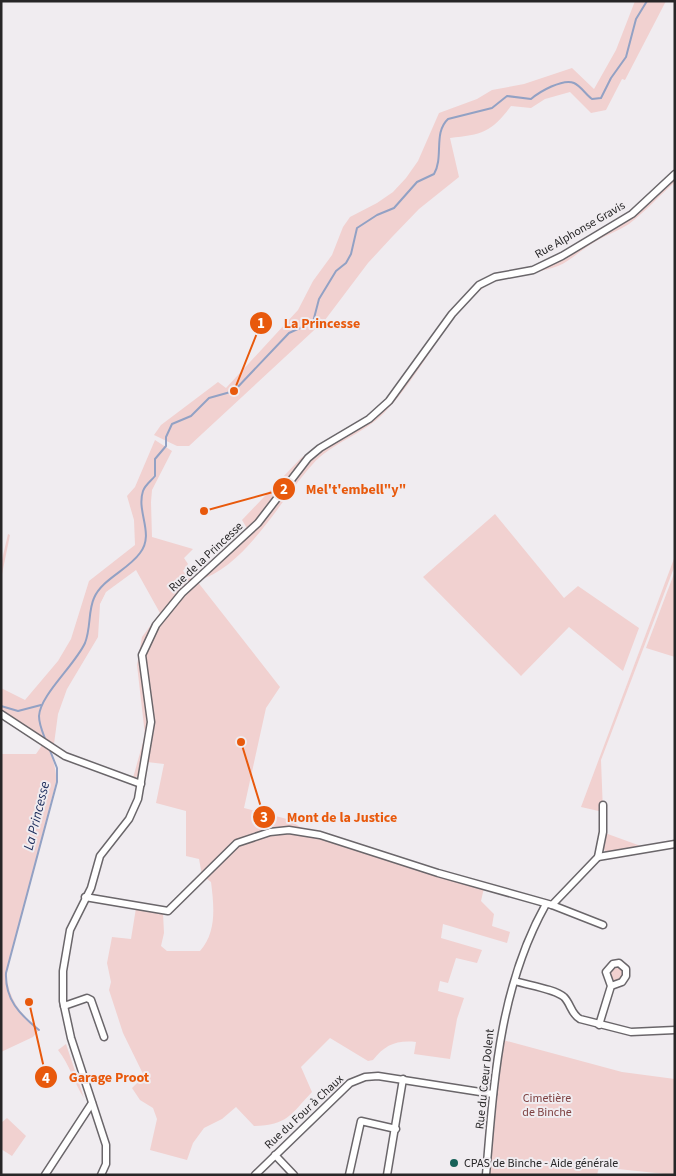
<svg xmlns="http://www.w3.org/2000/svg" width="676" height="1176" font-family="'Source Sans 3',sans-serif">
	<style>
		.green { fill: #f1d1d0 }
		.lines { fill: none; stroke-linecap: round; stroke-linejoin: round }
		.stream { stroke: #92a1c4; stroke-width: 2 }
		.minor-casing { stroke: #6a666a; stroke-width: 9 }
		.minor { stroke: #fff; stroke-width: 6 }
		.poi-dot { fill: #186259; stroke: #f0ecf0; stroke-width: 2 }
		.labels { text-anchor: middle; dominant-baseline: central; stroke-width: 4; stroke-linejoin: round; paint-order: stroke }
		.street-label { font-size: 12px; fill: #272627; stroke: #f0ecf0 }
		.park-label { font-size: 12px; fill: #7e4141; stroke: #f0ecf0 }
		.poi-label { font-size: 12px; fill: #272627; stroke: #f0ecf0; text-anchor: start }
		.water-label { font-size: 14px; font-style: italic; fill: #21315f; stroke: #f0ecf0 }
		.leader { fill: none; stroke: #e8590c; stroke-width: 2 }
		.callout-dot { fill: #e8590c; stroke: #f0ecf0; stroke-width: 2 }
		.mark-label { font-size: 15px; text-anchor: middle; font-weight: bold; fill: #fff }
		.callout-label { font-size: 14px; text-anchor: middle; font-weight: bold; fill: #e8590c; stroke: #f0ecf0; stroke-width: 4; stroke-linejoin: round; paint-order: stroke }
	</style>
	<rect width="100%" height="100%" fill="#f0ecf0"/>
	<g class="green">
		<path d="M635,1h31l-41,79 -3,-1 -16,31 -15,3 -21,-21 -25,7 -14,9 -20,-2c-19,26 -29,29 -61,32l9,39 -40,32 -27,28 -24,26 -43,57 -136,126h-12l-23,-11 7,-10 57,-43 8,6 72,-78 15,-29 19,-26 11,-28 7,-10 27,-14 16,-11 13,-14 12,-17 21,-48 38,-14 15,-9 32,-6 48,-16 22,21 22,-39z"/>
		<path d="M675,177l-1,6c-15,13 -29,29 -45,41 -11,7 -25,12 -36,19 -12,7 -23,18 -35,23 -21,8 -47,7 -66,16 -5,2 -11,8 -15,11 -37,34 -57,83 -92,119 -22,23 -53,30 -73,53 -32,35 -66,102 -115,116l83,106 -14,21 -22,100 43,11 15,9h-30l-38,13 -2,6c28,-10 45,-17 75,-13l177,54 -3,13 13,13 -2,12 18,6 -3,11 -64,-19 -2,14 41,12 -5,13 -21,-5 -8,25 -8,-2 -2,10 26,7 -7,21 -7,40 -36,-5 2,-12c-20,-2 -31,3 -43,18l-5,1 -38,-23 -29,29 11,25c-22,23 -24,33 -58,34l-18,-19 -14,12 -18,9 -11,15 -6,17 -37,-10 7,-31 -4,-11 -13,-8 -8,-12 12,-12 -21,-43 -14,-43 2,-8 -4,-19 5,-26 19,2 5,-31 27,5 1,20 -3,13 6,5h33c17,-19 14,-45 11,-69l-9,-7 -3,-16 -13,-3v-45l-30,-8 8,-39 -17,-2 7,-31v-18l-10,-45 2,-16 4,-16 25,-34 67,-59 33,-36 37,-51 60,-36 29,-30 49,-72 23,-26 15,-11 45,-8 97,-56z"/>
		<path d="M334,436l-12,9 -74,85 -6,-10 59,-62z"/>
		<path d="M155,440l17,11 -20,39 -1,12 1,35 41,12 -9,9 4,6 -5,7 9,9 -23,24 -27,49 8,73 -9,49 -8,3 12,-43 -8,-70 5,-28 18,-24 -24,-43 -30,22 -6,12 -2,33 -31,52 -9,25 -4,30 -53,-34v-22l24,12 33,-39 13,-22 18,-58 46,-36 -1,-25 -7,-24 8,-9z"/>
		<path d="M495,514l69,84 14,-12 61,42 -16,43 -54,-44 -48,49 -98,-99z"/>
		<path d="M8,534l2,1 -9,44v-15z"/>
		<path d="M675,556v9l-74,195 2,52 -22,-5z"/>
		<path d="M675,571v86l-29,-9z"/>
		<path d="M43,744l7,4c2,12 7,21 6,34l-50,192c3,26 14,39 33,56l-6,7 -32,15v-298h35z"/>
		<path d="M605,833l33,12 4,3 -36,4 -3,-4z"/>
		<path d="M619,966l5,6 -2,7 -10,2 -4,-10 3,-4z"/>
		<path d="M503,1040l119,32 53,7v96l-76,-8 -2,8h-108z"/>
		<path d="M66,1044l18,54c-10,-15 -14,-33 -26,-48z"/>
		<path d="M7,1118l19,18 -14,20 -11,-7v-26z"/>
	</g>
	<g class="lines">
		<g class="stream">
			<path d="M1,706l17,5 23,-6"/>
			<path d="M46,741c-3,-8 -7,-16 -7,-25 1,-21 36,-51 46,-73 6,-15 3,-32 9,-45 8,-19 34,-28 46,-45 15,-19 -4,-41 3,-62 2,-6 8,-10 12,-15v-17l11,-13v-9l6,-13 19,-8 18,-18 25,-7 55,-58 24,-11 6,-23 17,-28 10,-8 5,-9 6,-26 20,-13 17,-7 23,-26 17,-8c10,-17 -1,-41 14,-55l44,-11 15,-12 24,3c8,-7 32,-21 43,-16 7,3 12,12 18,16l9,-1 10,-20 15,-21 10,-38 11,-18"/>
			<path d="M39,1030c-20,-16 -34,-31 -33,-57l51,-191v-14l-8,-20"/>
		</g>
		<g class="minor-casing">
			<g id="minor">
				<path d="M1,714l64,42 76,28"/>
				<path d="M598,857l77,-13"/>
				<path d="M85,897l83,14 69,-68 33,-11 19,-2 31,5 118,38 114,32 51,20"/>
				<path d="M552,905l46,-48 5,-25v-27"/>
				<path d="M515,981c12,4 40,8 49,16 7,7 7,17 16,22l51,13 44,-2"/>
				<path d="M64,1006l23,-8 4,2 13,37"/>
				<path d="M599,1025l12,-39 -5,-14 7,-8 6,-1 7,6v7l-4,6 -11,4"/>
				<path d="M275,1155l19,20"/>
				<path d="M45,1175l47,-72"/>
				<path d="M101,1175l5,-11v-19l-35,-107 -8,-37v-30l7,-41 21,-42 9,-32 29,-37 9,-20 13,-77 -9,-67 14,-30 26,-32 76,-70 50,-65 12,-10 49,-29 20,-18 63,-87 27,-29 16,-8 38,-7 29,-14 70,-42 43,-40"/>
				<path d="M255,1175l95,-92 15,-6 13,-1 115,18"/>
				<path d="M349,1175l12,-54 35,8"/>
				<path d="M387,1175l16,-96"/>
				<path d="M486,1175c8,-94 13,-187 60,-271"/>
			</g>
		</g>
		<use href="#minor" class="minor"/>
	</g>
	<circle class="poi-dot" cx="454" cy="1163" r="5"/>
	<g class="labels">
		<g class="street-label">
			<text transform="translate(580 230) rotate(-30)">Rue Alphonse Gravis</text>
			<text transform="translate(206 557) rotate(-43)">Rue de la Princesse</text>
			<text transform="translate(485 1079) rotate(-84)">Rue du Cœur Dolent</text>
			<text transform="translate(304 1112) rotate(-43)">Rue du Four à Chaux</text>
		</g>
		<g class="park-label">
			<text x="547" y="1098">Cimetière<tspan x="547" dy="14">de Binche</tspan></text>
		</g>
		<g class="poi-label">
			<text x="464" y="1163">CPAS de Binche - Aide générale</text>
		</g>
		<g class="water-label">
			<text transform="translate(37 816) rotate(-76)">La Princesse</text>
		</g>
	</g>
	<path class="leader" d="M234 391L261 323M204 511L284 489M241 742L264 817M29 1002L46 1077"/>
	<g class="callout-dot">
		<circle cx="234" cy="391" r="5"/>
		<circle cx="204" cy="511" r="5"/>
		<circle cx="241" cy="742" r="5"/>
		<circle cx="29" cy="1002" r="5"/>
		<circle cx="261" cy="323" r="12"/>
		<circle cx="284" cy="489" r="12"/>
		<circle cx="264" cy="817" r="12"/>
		<circle cx="46" cy="1077" r="12"/>
	</g>
	<g class="mark-label">
		<text x="261" y="328">1</text>
		<text x="284" y="494">2</text>
		<text x="264" y="822">3</text>
		<text x="46" y="1083">4</text>
	</g>
	<g class="callout-label">
		<text x="322" y="328">La Princesse</text>
		<text x="356" y="494">Mel't'embell"y"</text>
		<text x="342" y="822">Mont de la Justice</text>
		<text x="109" y="1082">Garage Proot</text>
	</g>
	<rect width="676" height="1176" fill="none" stroke="#272627" stroke-width="5"/>
</svg>
